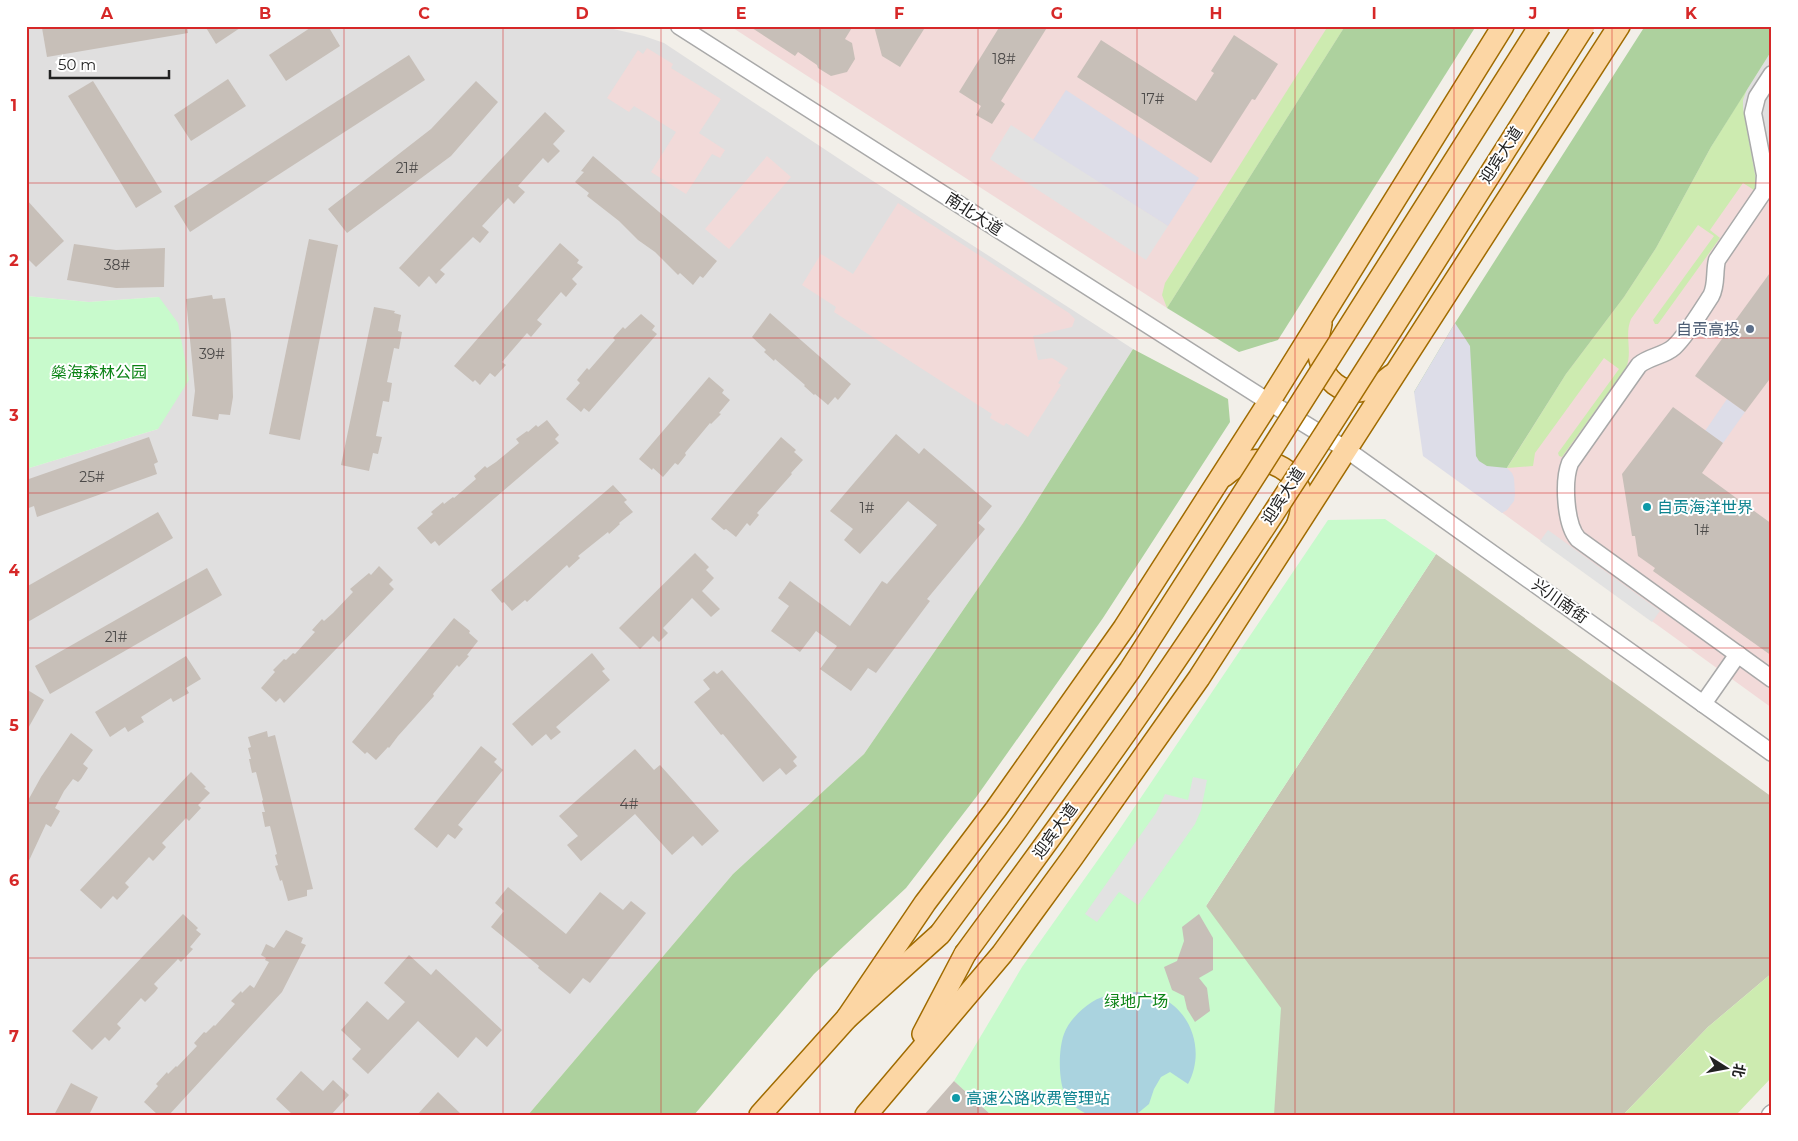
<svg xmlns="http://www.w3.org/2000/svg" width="1798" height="1141" font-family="Montserrat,'Noto Sans SC',sans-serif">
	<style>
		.residential { fill: #e0dfdf }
		.commercial { fill: #f2dad9 }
		.construction { fill: #c7c7b4 }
		.grass { fill: #cdebb0 }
		.forest { fill: #add19e }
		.park { fill: #c8facc }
		.parking { fill: #e2e2e2 }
		.plaza { fill: #dddde8 }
		.water { fill: #aad3df }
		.building { fill: #c7bfb8 }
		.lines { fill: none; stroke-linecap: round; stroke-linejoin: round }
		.minor-casing { stroke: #a9a9a9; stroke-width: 19 }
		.major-casing { stroke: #a06b00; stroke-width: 24 }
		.minor { stroke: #fff; stroke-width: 16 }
		.major { stroke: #fcd6a4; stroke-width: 21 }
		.major-bridge-casing { stroke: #a06b00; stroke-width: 24; stroke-linecap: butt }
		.major-bridge { stroke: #fcd6a4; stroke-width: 21 }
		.grid { fill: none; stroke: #d62828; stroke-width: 1; stroke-opacity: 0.55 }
		.service-dot { fill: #5c6f8a; stroke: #fff; stroke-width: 2 }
		.culture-dot { fill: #0f9aa8; stroke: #fff; stroke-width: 2 }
		.labels { text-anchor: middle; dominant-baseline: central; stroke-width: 4; stroke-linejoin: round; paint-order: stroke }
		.number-label { font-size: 14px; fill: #4b4948 }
		.street-label { font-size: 16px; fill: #222; stroke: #fff }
		.service-label { font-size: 16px; fill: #4e5e75; stroke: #fff; text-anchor: end }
		.park-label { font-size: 16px; fill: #0c8416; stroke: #fff }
		.culture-label { font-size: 16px; fill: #0d838f; stroke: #fff; text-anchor: start }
		.neatline { fill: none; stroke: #d62828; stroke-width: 2 }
		.grid-label { font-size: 16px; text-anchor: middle; font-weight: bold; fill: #d62828 }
	</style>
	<rect width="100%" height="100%" fill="#f2efe9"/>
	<g class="residential">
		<path d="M26,26h574l44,10 20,7 195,129 274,177 -110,174 -159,231 -131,120 -205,241h-502v-646l132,-40 1,-132 -70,5 -63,-6z"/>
		<path d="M1772,50v144l-61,-47z"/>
	</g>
	<g class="commercial">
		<path d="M730,26h615l-178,282z"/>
		<path d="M647,48l26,16 -2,4 50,31 -22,34 26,17 -5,8 -8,-4 -26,40 -35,-22 25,-40 -42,-26 -5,6 -22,-14 31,-48 5,4z"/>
		<path d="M1711,147l61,47v514l-286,-207 80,-127 90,-126z"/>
		<path d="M767,156l24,21 -62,72 -24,-20z"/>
		<path d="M898,203l171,110 6,6 -3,8 -39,9 5,24 14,-2 16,10 -10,15 3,2 -33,52 -22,-14 -2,3 -14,-8 2,-4 -158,-102 2,-5 -34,-22 19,-31 32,20z"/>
	</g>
	<path class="construction" d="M1436,554l336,243v176l-64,54 -85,88h-349l-68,-209z"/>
	<g class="grass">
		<path d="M1328,26h17l-178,282 -5,-13 3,-12z"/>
		<path d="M1747,89l-4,11v8l13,72 1,4 -3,6 -11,-7 -33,47 10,8 -62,86h-3l-2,-4 61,-84 -16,-11 -67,94c-7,16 2,33 -5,49l-64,89 -3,-1 -1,-3 61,-84 -15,-11 -69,95 -2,13 -26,2 59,-94 58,-77 32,-49 55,-101z"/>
		<path d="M1772,973v104l-36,38h-113l85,-88z"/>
	</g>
	<g class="forest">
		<path d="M1345,26h131l-198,314 -39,12 -72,-44z"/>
		<path d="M1645,26h127v24l-61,97 -55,101 -32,49 -58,77 -80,127 -72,-109 41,-69z"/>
		<path d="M1133,349l95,50 2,23 -127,196 -126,178 -71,92 -92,86 -120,141h-166l205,-241 131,-120 159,-231z"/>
	</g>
	<g class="park">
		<path d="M26,296l63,6 70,-5 19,26 11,57 -31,49 -132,40z"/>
		<path d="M1385,519l51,35 -230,352 75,102 -7,107h-283l-37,-34 68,-114 95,-134 211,-313z"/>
	</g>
	<g class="parking">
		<path d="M1011,125l157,101 -22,34 -156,-101z"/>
		<path d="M1548,530l112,81 -8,11 -112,-81z"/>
		<path d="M1193,777l14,3 -6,30 -6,14 -57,81 -19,-13 -22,30 -12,-8 71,-101 9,-19 23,6z"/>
	</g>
	<g class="plaza">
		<path d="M1066,90l133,88 -31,48 -135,-86z"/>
		<path d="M1455,323l15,23 6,110 3,5 8,5 20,2 5,5 2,5 1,16 -1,7 -7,9 -5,3 -79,-57 -9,-64z"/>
		<path d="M1727,399l18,13 -22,31 -18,-12z"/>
	</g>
	<path class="water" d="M1137,992c7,1 16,2 23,5 33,15 45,56 28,87l-18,-12 -9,5 -7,12 -5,15 -12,10 -48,1c-7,-3 -18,-10 -22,-16 -9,-15 -9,-49 -3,-65 4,-12 17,-25 28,-32 12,-8 30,-9 45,-10z"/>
	<g class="building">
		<path d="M50,26h137l1,7 -141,24 -5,-29z"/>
		<path d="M205,26h38l-27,18z"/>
		<path d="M313,26h15l12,20 -54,35 -17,-26z"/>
		<path d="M749,26h104l-8,13 7,4 3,16 -8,13 -16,4 -13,-8 -1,-3 -19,-13 -3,4z"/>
		<path d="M874,26h52l-26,41 -18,-11z"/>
		<path d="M1000,26h48l-47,75 4,3 -13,20 -16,-9 5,-9 -22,-14z"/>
		<path d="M1234,35l44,29 -23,36 -3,-1 -41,64 -134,-86 24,-37 95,61 18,-28 -3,-2z"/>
		<path d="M409,55l16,25 -235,152 -16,-26z"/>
		<path d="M228,79l18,27 -55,35 -17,-26z"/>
		<path d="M93,81l69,111 -26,16 -68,-112z"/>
		<path d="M476,81l22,21 -47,54 -104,77 -19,-24 103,-80z"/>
		<path d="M545,112l20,19 -12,13 7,7 -12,12 -5,-5 -25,28 7,6 -11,12 -6,-6 -26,28 7,6 -9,11 -7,-6 -33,33 5,4 -9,10 -7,-8 -10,11 -20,-19z"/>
		<path d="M593,156l124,105 -14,17 -3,-2 -7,9 -13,-12 -2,2 -23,-23 -17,-12 -19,-19 -32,-25 2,-3 -14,-11 9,-10 -3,-1z"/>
		<path d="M26,199l38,42 -28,26 -10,-10z"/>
		<path d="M309,239l29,6 -38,195 -31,-6z"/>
		<path d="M560,243l19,17 -2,3 6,4 -11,12 5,5 -11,13 -5,-5 -24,28 5,4 -11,13 -4,-4 -25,29 4,3 -11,12 -5,-4 -10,12 -5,-5 -2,2 -19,-16z"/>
		<path d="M74,244l42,6 49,-2 -1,39 -48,1 -49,-8z"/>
		<path d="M1772,270v106l-27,36 -50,-36z"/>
		<path d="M212,295l1,4 12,-1 6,36 2,63 -3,18 -11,-1 -1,6 -26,-4 3,-25 -9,-92z"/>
		<path d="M374,307l21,4 -1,2 7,2 -3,16 4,1 -3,17 -5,-1 -7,34 5,1 -3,19 -6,-1 -7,35 6,1 -4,17 -5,-1 -4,18 -28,-6z"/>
		<path d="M770,313l81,71 -13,16 -3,-3 -7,8 -13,-11 -1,1 -10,-9 1,-1 -30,-26 -1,2 -10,-9 2,-2 -14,-13z"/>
		<path d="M641,314l14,12 -3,4 5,4 -68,78 -5,-4 -3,4 -15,-13 14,-16 -3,-3 10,-12 2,2 26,-30 -2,-2 10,-11 2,2z"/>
		<path d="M709,377l15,13 -2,3 8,7 -11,13 2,1 -10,10 -1,-1 -25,30 1,2 -8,10 -3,-2 -12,14 -10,-9 -1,2 -13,-11z"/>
		<path d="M1673,407l50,36 -21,30 70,51v132l-119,-85 2,-3 -17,-12 -3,-20h-3l-10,-62z"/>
		<path d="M547,420l12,15 -4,4 4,4 -120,103 -4,-5 -4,3 -14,-16 16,-14 -2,-2 12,-10 1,2 9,-7 1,1 22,-19 -2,-3 11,-10 2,2 9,-6 23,-19 -3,-4 11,-8 1,1 8,-7 2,2z"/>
		<path d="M896,434l23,20 5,-6 68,58 -14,17 7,6 -58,70 3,2 -54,72 -8,-5 -17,23 -31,-22 17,-23 -21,-15 -16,21 -29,-21 18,-25 -11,-8 12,-17 60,45 32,-45 5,3 50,-59 -29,-24 -48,53 -16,-14 9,-11 -23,-18z"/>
		<path d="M149,437l9,25 -4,2 3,10 -120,43 -3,-11 -8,3v-29z"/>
		<path d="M781,437l15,13 -2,2 9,8 -12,13 1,1 -35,39 2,2 -9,11 -3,-3 -11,14 -10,-8 -2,1 -13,-11z"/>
		<path d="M613,485l14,15 -3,2 9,10 -14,11 1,1 -11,10 -1,-2 -30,24 2,2 -11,10 -2,-3 -40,37 -2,-2 -13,11 -8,-9 -2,1 -11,-13z"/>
		<path d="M158,512l15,26 -147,85v-36z"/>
		<path d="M695,553l14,14 -3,3 8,8 -12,13 18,18 -9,8 -19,-19 -29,30 5,5 -9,9 -6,-6 -13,13 -21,-21z"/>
		<path d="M379,566l14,14 -4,4 5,5 -110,114 -4,-5 -4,4 -15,-14 14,-16 -2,-2 11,-11 2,1 7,-7 2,1 20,-22 -3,-2 10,-11 2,2 9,-8 20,-21 -3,-3 19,-16 2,2z"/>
		<path d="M207,568l15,27 -172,99 -15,-28z"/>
		<path d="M454,618l16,13 -1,2 9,8 -11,14 2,1 -10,11 -2,-2 -24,29 1,2 -36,40 -9,12 -1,-1 -12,13 -9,-8 -2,2 -13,-12z"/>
		<path d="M592,653l13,16 -3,2 8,9 -54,47 5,5 -10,8 -5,-6 -14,12 -20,-22z"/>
		<path d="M186,656l15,23 -15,9 3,5 -16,9 -2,-4 -30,19 3,5 -16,10 -3,-5 -15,10 -15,-25z"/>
		<path d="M722,670l75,87 -4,4 4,5 -11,9 -6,-7 -17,14 -40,-48 -2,1 -27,-33 16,-13 -7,-9 11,-9 3,3z"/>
		<path d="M26,689l18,11 -18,32z"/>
		<path d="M267,731l1,6 7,-2 38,154 -6,1v6l-19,5 -6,-21 -2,1 -5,-15 3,-1 -3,-10 2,-1 -7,-28 -5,1 -3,-15h3l-3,-11 1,-1 -7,-28 -4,1 -3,-14h2l-3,-11 3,-1 -3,-10z"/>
		<path d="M71,733l22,17 -10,14 5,4 -7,11 -3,3 -5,-3 -9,12 -9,17 5,3 -1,2 -8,14 -5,-3 -20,43v-63l15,-27z"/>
		<path d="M481,746l16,13 -3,3 9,8 -45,55 5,4 -8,10 -7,-5 -11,14 -23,-19z"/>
		<path d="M635,749l19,21 6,-5 59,66 -17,15 -9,-10 -21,19 -37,-41 -54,47 -14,-16 11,-9 -19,-20z"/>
		<path d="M191,772l15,15 -2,1 6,5 -12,12 3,3 -12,13 -3,-3 -24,25 4,4 -11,12 -2,2 -4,-4 -24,26 4,4 -12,13 -4,-4 -12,13 -21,-19z"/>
		<path d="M508,887l58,47 34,-42 23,18 8,-9 15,12 -56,70 -7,-5 -13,16 -32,-26 1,-2 -48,-39 13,-16 -9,-8z"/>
		<path d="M183,914l15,14 -2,2 5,4 -11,13 3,2 -12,13 -3,-3 -24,25 4,4 -3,4 -10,10 -4,-4 -24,26 4,4 -9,10 -3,3 -4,-4 -13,13 -20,-19z"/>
		<path d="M1199,914l14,24v32l-14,8 8,10 3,23 -15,11 -8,-13 -3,-13 -12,-6 -8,-23 13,-6 7,-20 -2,-14z"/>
		<path d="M286,930l17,8 -2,5 5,2 -24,47 -113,123h-11l-14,-13 14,-16 -2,-2 11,-12 1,2 8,-8 1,1 20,-21 -3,-3 10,-11 2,1 8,-8 1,1 20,-22 -4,-3 10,-10 1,2 8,-8 4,3 15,-26 -4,-2 1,-2 -5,-3 5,-11 8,4z"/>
		<path d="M409,955l22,20 5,-6 66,61 -15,17 -11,-10 -18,21 -40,-37 -50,53 -16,-15 9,-10 -20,-19 26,-29 21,19 17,-18 -21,-19z"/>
		<path d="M301,1071l22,20 10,-11 16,15 -18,20h-38l-17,-16z"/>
		<path d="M954,1081l37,34h-67z"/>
		<path d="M71,1083l27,14 -9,18h-35z"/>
		<path d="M438,1092l24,23h-45z"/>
	</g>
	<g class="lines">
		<g class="minor-casing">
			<g id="minor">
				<path d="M679,26l590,376 78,48 425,303"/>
				<path d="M1772,74l-15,23 -4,16 12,62 -1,16 -47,69c-3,12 0,25 -6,36 -10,15 -24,39 -37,51 -10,9 -24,9 -35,18l-69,98c-7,18 -5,61 8,76l194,140"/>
				<path d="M1703,704l35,-50"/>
				<path d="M1770,1115l2,-2"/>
			</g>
		</g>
		<g class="major-casing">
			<g id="major">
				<path d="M1321,324c-14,53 27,90 71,51"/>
				<path d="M1224,476c6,-5 12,-10 20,-13 7,-3 16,-3 23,-1 30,7 41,33 31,61"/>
				<path d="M847,1018l78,-115 71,-94 128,-181 145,-226 234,-376"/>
				<path d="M923,1034l42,-80"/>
				<path d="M760,1115l87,-97 93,-84"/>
				<path d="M866,1115l136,-161 70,-96 127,-180 420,-652"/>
			</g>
		</g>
		<use href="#minor" class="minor"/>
		<use href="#major" class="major"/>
		<g class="major-bridge-casing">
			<g id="major-bridge">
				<path d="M940,934l76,-103 114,-161 129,-201 281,-443"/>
				<path d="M965,954c65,-89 131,-177 193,-268 148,-216 285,-439 426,-660"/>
			</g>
		</g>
		<use href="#major-bridge" class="major-bridge"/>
	</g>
	<path class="grid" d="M186,26v1089M344,26v1089M503,26v1089M661,26v1089M820,26v1089M978,26v1089M1137,26v1089M1295,26v1089M1454,26v1089M1612,26v1089M26,183h1746M26,338h1746M26,493h1746M26,648h1746M26,803h1746M26,958h1746"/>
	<circle class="service-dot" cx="1750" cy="329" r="5"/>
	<g class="culture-dot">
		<circle cx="1647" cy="507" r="5"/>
		<circle cx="956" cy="1098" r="5"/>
	</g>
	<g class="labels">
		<g class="number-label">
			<text x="1004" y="59">18#</text>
			<text x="1153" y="99">17#</text>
			<text x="407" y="168">21#</text>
			<text x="117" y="265">38#</text>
			<text x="212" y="354">39#</text>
			<text x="92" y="477">25#</text>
			<text x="867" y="508">1#</text>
			<text x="1702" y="530">1#</text>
			<text x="116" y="637">21#</text>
			<text x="629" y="804">4#</text>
		</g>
		<g class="street-label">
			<text transform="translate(1501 155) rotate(-57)">迎宾大道</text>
			<text transform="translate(974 214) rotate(33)">南北大道</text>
			<text transform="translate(1283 496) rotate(-57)">迎宾大道</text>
			<text transform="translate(1560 601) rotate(35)">兴川南街</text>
			<text transform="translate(1055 831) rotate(-54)">迎宾大道</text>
		</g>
		<g class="service-label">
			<text x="1740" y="329">自贡高投</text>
		</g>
		<g class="park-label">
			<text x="99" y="372">燊海森林公园</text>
			<text x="1136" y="1001">绿地广场</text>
		</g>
		<g class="culture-label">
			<text x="1657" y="507">自贡海洋世界</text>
			<text x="966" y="1098">高速公路收费管理站</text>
		</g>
	</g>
	<rect width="1798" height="1141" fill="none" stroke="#ffffff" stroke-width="55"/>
	<g transform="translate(1726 1068) rotate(101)" stroke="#ffffff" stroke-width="4" paint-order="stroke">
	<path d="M0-4L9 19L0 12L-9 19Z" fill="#222222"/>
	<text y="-8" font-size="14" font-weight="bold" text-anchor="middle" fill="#222222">北</text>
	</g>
	<path d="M50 70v8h119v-8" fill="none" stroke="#222222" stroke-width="2.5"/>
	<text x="58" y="70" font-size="15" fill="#222222" stroke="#ffffff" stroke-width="4" paint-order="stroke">50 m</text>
	<rect x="28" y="28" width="1742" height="1086" class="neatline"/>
	<g class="grid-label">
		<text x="107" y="19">A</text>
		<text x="265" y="19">B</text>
		<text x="424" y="19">C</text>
		<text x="582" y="19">D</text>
		<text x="741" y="19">E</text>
		<text x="899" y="19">F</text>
		<text x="1057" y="19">G</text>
		<text x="1216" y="19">H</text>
		<text x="1374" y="19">I</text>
		<text x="1533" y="19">J</text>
		<text x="1691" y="19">K</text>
		<text x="14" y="111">1</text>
		<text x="14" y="266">2</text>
		<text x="14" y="421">3</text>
		<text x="14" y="576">4</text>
		<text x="14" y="731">5</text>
		<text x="14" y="886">6</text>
		<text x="14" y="1042">7</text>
	</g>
</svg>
